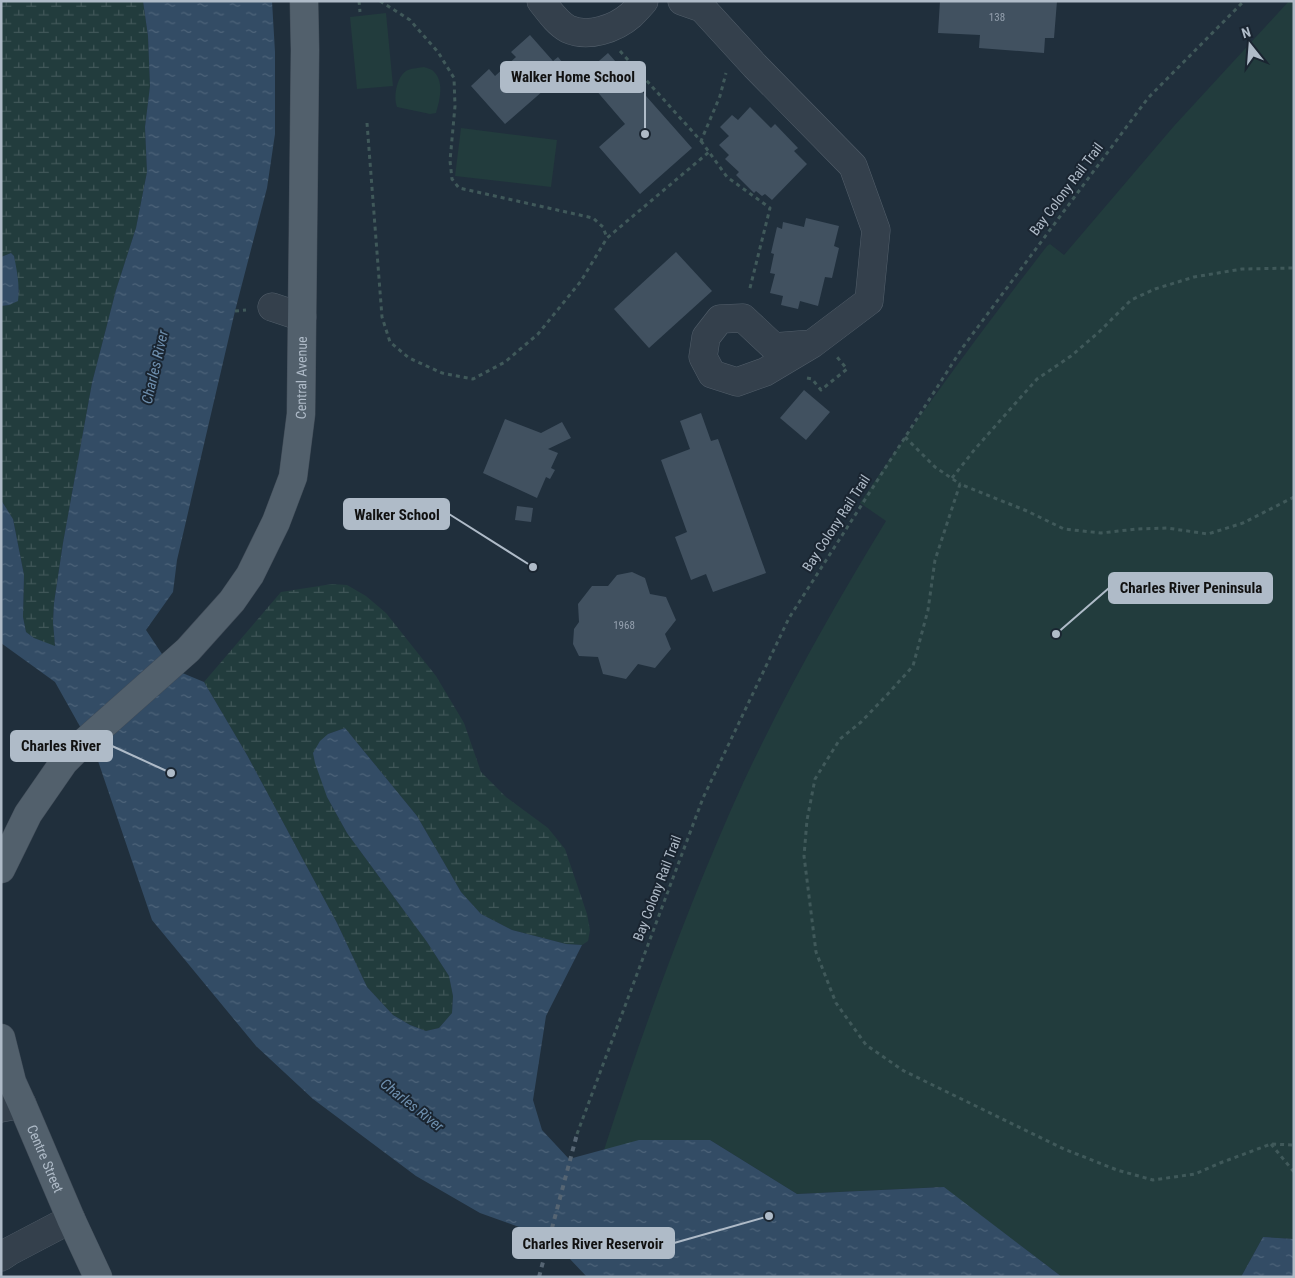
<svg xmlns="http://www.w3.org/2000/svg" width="1295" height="1278" font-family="'Roboto Condensed',sans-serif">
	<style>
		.wetland { fill: url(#wetland-marsh) }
		.park { fill: #223c3d }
		.water { fill: url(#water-ripples) }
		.building { fill: #415160 }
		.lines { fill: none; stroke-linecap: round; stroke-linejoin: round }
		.minor-casing { stroke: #525e6a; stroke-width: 29 }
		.major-casing { stroke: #414c58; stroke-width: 29 }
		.path { stroke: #40595a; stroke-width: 3; stroke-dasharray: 4 4; stroke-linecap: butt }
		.minor { stroke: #34404c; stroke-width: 28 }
		.major { stroke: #52606c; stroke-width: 28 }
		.rail { stroke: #566573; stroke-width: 4; stroke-dasharray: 5 5; stroke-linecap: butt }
		.labels { text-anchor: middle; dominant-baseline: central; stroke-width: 4; stroke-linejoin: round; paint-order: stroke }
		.number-label { font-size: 11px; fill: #94a0ae }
		.street-label { font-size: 14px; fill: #afbbc8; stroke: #1a2531 }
		.water-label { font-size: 15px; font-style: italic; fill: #6e8fae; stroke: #1a2531 }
		.leader { fill: none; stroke: #afbbc8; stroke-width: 2 }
		.callout-dot { fill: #afbbc8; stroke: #1a2531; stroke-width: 2 }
		.callout { fill: #afbbc8; stroke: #afbbc8; stroke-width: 2 }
		.callout-label { font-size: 15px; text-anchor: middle; font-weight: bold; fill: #111 }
	</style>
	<defs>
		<pattern id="wetland-marsh" width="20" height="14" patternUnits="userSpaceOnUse" patternTransform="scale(1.25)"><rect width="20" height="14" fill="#223c3d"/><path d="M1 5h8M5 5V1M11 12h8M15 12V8" fill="none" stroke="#405658"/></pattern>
		<pattern id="water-ripples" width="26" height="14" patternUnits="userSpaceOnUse" patternTransform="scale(1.25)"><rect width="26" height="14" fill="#334c65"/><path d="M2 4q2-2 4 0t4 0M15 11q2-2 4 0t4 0" fill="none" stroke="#4e647a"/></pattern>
	</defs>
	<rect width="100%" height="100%" fill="#202f3c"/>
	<g class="wetland">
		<path d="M1,1h142l5,35 2,50 -5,41 2,45 -11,56 -20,62 -24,93 -29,160 -9,60 -1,19 2,25 -21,-9 -8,-6 -3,-15 1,-42 -11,-56 -12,-19v-194l8,-1 10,-13 -5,-36 -3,-3 -10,4z"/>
		<path d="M332,584l15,1 19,11 20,17 50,63 28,47 17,49 25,25 42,31 17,21 22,65 3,16 -2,11 -6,4 -16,-1 -54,-14 -31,-16 -20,-22 -44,-76 -72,-88 -17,6 -1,63 20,36 80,109 22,34 4,20 -1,17 -13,15 -13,3 -16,-6 -17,-10 -26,-28 -30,-64 -90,-168 -43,-73 77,-90z"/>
	</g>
	<g class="park">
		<path d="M1289,1h5v1238l-31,-2 -22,40h-179l-119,-90 -146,7 -87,-54 -106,10c40,-124 85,-248 139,-367 42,-90 91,-177 143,-262l-26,-18c59,-88 122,-173 187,-257l3,-2 14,11 110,-129z"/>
		<path d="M386,13l7,73 -36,3 -7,-72z"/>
		<path d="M424,67c3,1 6,2 8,3 13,10 8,30 4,43l-6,1 -33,-7c-4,-11 0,-32 11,-37 5,-2 11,-2 16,-3z"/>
		<path d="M461,128l96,12 -6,47 -96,-11z"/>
	</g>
	<g class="water">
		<path d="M143,1h129l3,51v82l-8,54 -32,123 -58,249 -4,32 -27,38 18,27 16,15 24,10 43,73 90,168 30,64 26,28 17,10 16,6 13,-3 13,-15 1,-17 -4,-20 -22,-34 -80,-109 -20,-36 -12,-34 -2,-10 7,-12 8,-7 17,-6 72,88 44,76 20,22 31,16 54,14 16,1 -36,71 -13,84 9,30 27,29 70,-19h71l87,54 147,-7 118,90h-475l-37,-39 -70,-25 -64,-37 -103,-77 -57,-53 -104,-126 -56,-165 -41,-73 -54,-39v-143l12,19 11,56 -1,42 3,15 8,6 21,8 -2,-24 1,-19 9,-60 29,-160 24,-93 20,-62 11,-56 -2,-45 5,-41 -2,-50z"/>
		<path d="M11,253l3,3c3,15 6,30 4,45l-9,4 -8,1v-49z"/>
		<path d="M1263,1237l31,2v38h-53z"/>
	</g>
	<g class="building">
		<path d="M940,1h117l-3,37h-9l-1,15 -65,-5 1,-13 -42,-2z"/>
		<path d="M530,35l23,26 5,-4 10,12 -63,55 -34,-38 18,-17 6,7 21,-19 -5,-5z"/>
		<path d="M608,53l84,95 -52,46 -41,-47 26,-23 -42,-49z"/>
		<path d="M750,107l21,21 4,-4 23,24 -4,3 13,13 -35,36 -7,-6 -3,2 -6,-5 -2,2 -18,-18 3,-3 -14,-13 4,-4 -10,-10 10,-9 -9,-9 12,-12 6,5z"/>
		<path d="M806,218l33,8 -5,20 5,2 -7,30 -7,-1 -7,29 -18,-5 -2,8 -17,-4 2,-9 -13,-3 5,-19 -5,-1 4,-19 -3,-1 6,-26 5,2 1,-7 21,5z"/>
		<path d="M676,252l36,39 -63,57 -35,-39z"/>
		<path d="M804,390l26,22 -24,28 -26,-22z"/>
		<path d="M701,413l10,28 7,-2 48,134 -53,19 -7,-18 -15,6 -16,-43 12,-5 -26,-72 29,-11 -10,-28z"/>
		<path d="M505,419l36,14 21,-11 9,16 -23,11 10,4 -7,15 4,2 -5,9 -4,-2 -9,21 -54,-25z"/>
		<path d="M517,506l16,2 -2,14 -16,-2z"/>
		<path d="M632,572l13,6 5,16 16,3 10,23 -11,14 6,15 -16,19 -17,-4 -12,15 -23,-5 -5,-17 -19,-1 -6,-12 1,-15 5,-7 -1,-18 14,-18h16l9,-11z"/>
	</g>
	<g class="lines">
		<g class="minor-casing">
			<g id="minor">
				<path d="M541,1c8,10 16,22 27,28 20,9 47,0 63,-14 4,-4 9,-9 13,-14"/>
				<path d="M682,1l20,7 53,58 98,100 23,64 -7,71 -57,43 -38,3 -31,-29 -23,1 -14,18 -3,20 9,17 25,8 28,-10 47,-28"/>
				<path d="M272,307l30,10"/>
				<path d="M1,1108l21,-4"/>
				<path d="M1,1257l9,-6 61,-32"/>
			</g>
		</g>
		<g class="major-casing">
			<g id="major">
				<path id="s1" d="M1,869l27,-55 36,-52 18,-18 106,-94 44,-49 18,-26 26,-53 17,-45 8,-63 4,-364 -1,-49"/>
				<path id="s2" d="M1,1038l11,44 10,22 49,115 27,58"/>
			</g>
		</g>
		<g class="path">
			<path d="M359,1l1,11"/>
			<path d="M380,1l30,19 28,32 16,26 1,28 -5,55 2,18 7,9 134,30 10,9 4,11"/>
			<path d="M620,51l81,90 19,-45 6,-23"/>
			<path d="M367,123l15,194 8,25 19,16 33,15 31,6 32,-17 33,-28 43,-53 26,-43 102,-86"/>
			<path d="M701,141l26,36 43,31 -21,84"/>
			<path d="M235,311l11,-1"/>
			<path d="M807,378l5,1 9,11 26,-21 -10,-12"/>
			<path d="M905,437l30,30 25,17"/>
			<path d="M952,478l23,-29 62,-70 34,-23 28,-24 32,-32 24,-11 39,-12 48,-8 52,-1"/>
			<path d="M1294,497l-51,26 -35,11 -41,-6 -30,1 -36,4 -37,-4 -37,-18 -67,-27 -25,76 -7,50 -15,56 -27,30 -25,26 -21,17 -25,40 -8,41 -3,36 12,96 20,51 30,42 38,26 160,78 53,21 36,10 42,-6 25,-11 51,-19 23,1"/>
			<path d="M577,1134l126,-336 86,-180 174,-271 185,-249 96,-97"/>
			<path d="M1271,1144l23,28"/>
		</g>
		<use href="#minor" class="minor"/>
		<use href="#major" class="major"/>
		<path class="rail" d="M539,1277l38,-143"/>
	</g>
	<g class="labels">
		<g class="number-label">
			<text x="997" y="17">138</text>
			<text x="624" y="625">1968</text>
		</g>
		<g class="street-label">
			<text transform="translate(1066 189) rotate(-53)">Bay Colony Rail Trail</text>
			<text stroke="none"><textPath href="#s1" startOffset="596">Central Avenue</textPath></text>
			<text transform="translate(836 523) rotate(-57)">Bay Colony Rail Trail</text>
			<text transform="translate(657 888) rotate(-69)">Bay Colony Rail Trail</text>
			<text stroke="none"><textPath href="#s2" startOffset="129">Centre Street</textPath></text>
		</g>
		<g class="water-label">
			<text transform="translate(155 367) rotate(-77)">Charles River</text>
			<text transform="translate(412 1105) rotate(38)">Charles River</text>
		</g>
	</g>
	<path class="leader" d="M645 134L645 77M533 567L449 514M1056 634L1109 588M171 773L112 746M769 1216L674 1243"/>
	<g class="callout-dot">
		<circle cx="645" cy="134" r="5"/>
		<circle cx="533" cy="567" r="5"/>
		<circle cx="1056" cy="634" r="5"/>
		<circle cx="171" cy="773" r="5"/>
		<circle cx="769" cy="1216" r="5"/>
	</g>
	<g class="callout">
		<rect x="501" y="62" width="144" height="30" rx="5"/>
		<rect x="344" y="499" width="105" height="30" rx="5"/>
		<rect x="1109" y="573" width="163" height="30" rx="5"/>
		<rect x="11" y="731" width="101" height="30" rx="5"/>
		<rect x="513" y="1228" width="161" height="30" rx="5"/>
	</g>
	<g class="callout-label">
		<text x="573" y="82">Walker Home School</text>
		<text x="397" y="520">Walker School</text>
		<text x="1191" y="593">Charles River Peninsula</text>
		<text x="61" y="751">Charles River</text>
		<text x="593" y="1249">Charles River Reservoir</text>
	</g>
	<rect width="1295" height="1278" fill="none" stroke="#afbbc8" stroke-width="5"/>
	<g transform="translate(1250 45) rotate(343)" stroke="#1a2531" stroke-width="4" paint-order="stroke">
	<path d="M0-4L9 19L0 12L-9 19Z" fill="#afbbc8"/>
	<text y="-8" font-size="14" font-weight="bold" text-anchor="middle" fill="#afbbc8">N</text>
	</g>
</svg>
